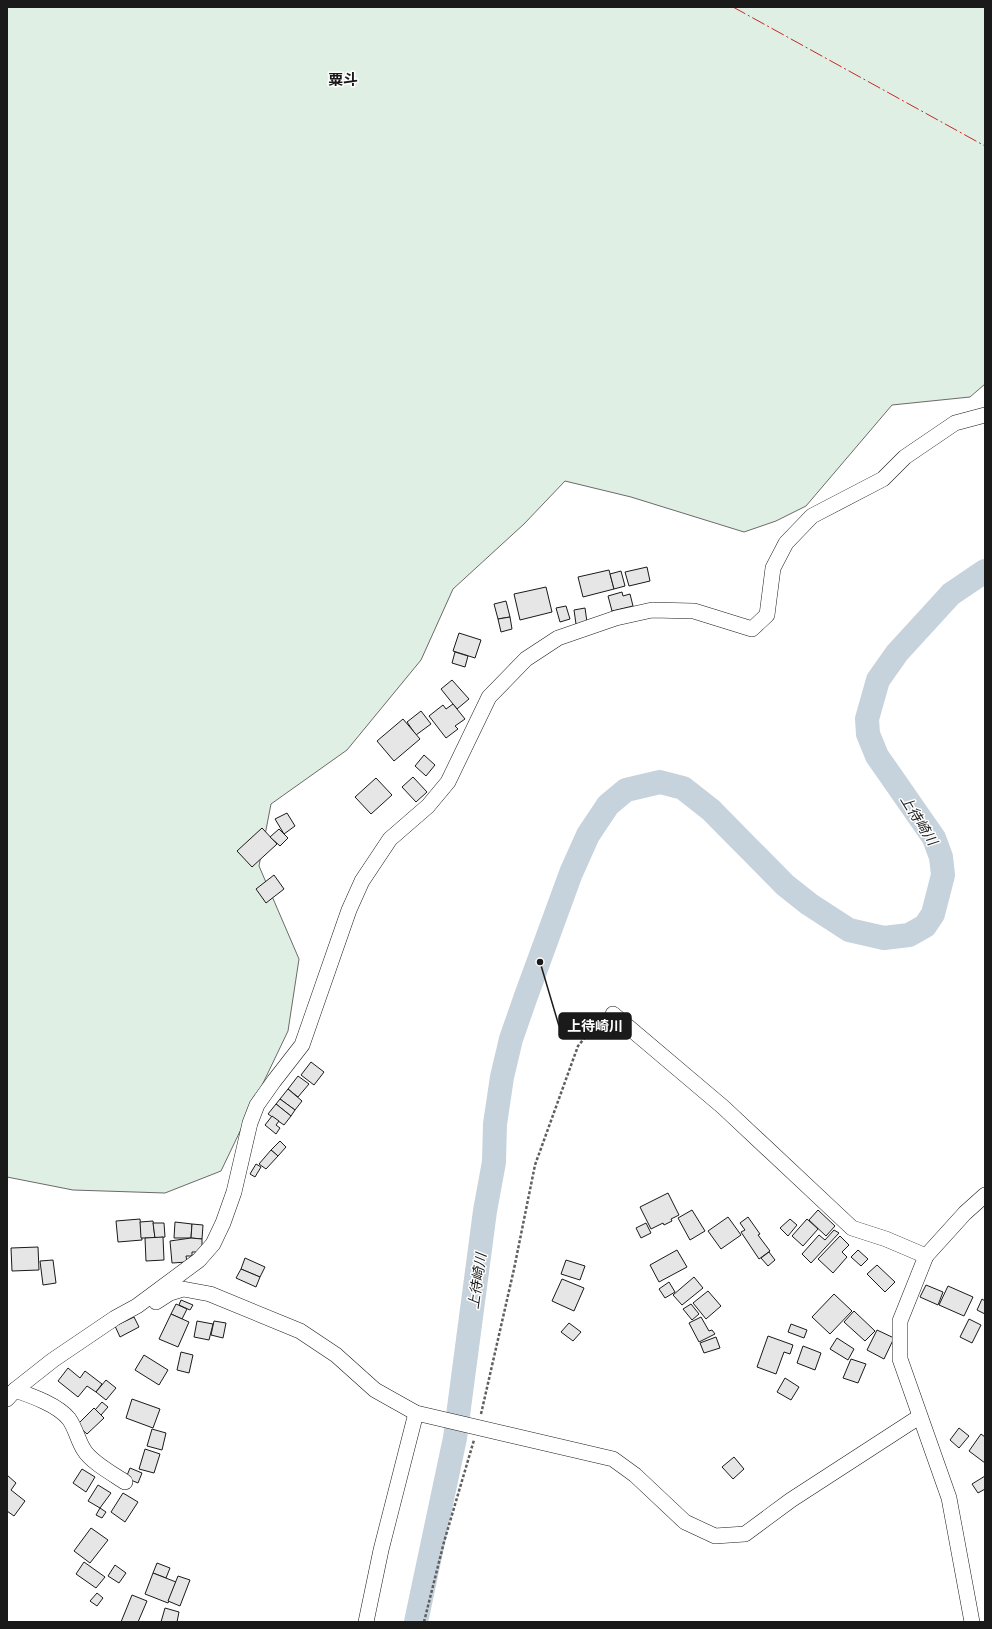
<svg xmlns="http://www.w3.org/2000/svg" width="992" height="1629" font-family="'Libre Baskerville','Noto Sans JP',serif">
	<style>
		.green { fill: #e0efe3; stroke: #6a6a6a }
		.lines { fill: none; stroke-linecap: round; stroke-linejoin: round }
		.river { stroke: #c6d2dc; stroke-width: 24 }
		.building { fill: #e6e6e6; stroke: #1a1a1a }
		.minor-casing { stroke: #1a1a1a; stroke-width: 16 }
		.path { stroke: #5f5f5f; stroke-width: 2.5; stroke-dasharray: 3 2; stroke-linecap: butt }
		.minor { stroke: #fff; stroke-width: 15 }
		.power { stroke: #c62828; stroke-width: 1; stroke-dasharray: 14 3 2 3; stroke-linecap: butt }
		.labels { text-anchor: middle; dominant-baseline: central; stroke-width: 3; stroke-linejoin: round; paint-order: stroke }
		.water-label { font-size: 14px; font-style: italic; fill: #1a1a1a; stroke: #fff }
		.quarter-label { font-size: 15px; font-weight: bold; fill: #1a1a1a; stroke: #fff }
		.leader { fill: none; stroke: #1a1a1a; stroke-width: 1.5 }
		.callout-dot { fill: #1a1a1a; stroke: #fff; stroke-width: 1.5 }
		.callout { fill: #1a1a1a; stroke: #1a1a1a; stroke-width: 1.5 }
		.callout-label { font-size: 14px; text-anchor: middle; font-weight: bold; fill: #fff }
	</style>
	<rect width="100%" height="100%" fill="#fff"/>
	<path class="green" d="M7,7h978v377l-15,13 -78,8 -86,101 -30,15 -32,11 -113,-35 -66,-16 -41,43 -71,65 -32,71 -74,90 -76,54 -12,62 40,93 -11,72 -67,140 -56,22 -92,-3 -66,-13z"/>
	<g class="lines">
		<path class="river" d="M416,1622l39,-184 30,-227 9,-49 1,-38 7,-47 9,-38 15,-43 45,-123 17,-38 20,-30 18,-15 34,-8 23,6 28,22 74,75 24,19 40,26 35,8 25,-3 16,-9 8,-12 10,-39 -2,-18 -7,-19 -57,-82 -9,-22 -1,-15 11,-39 19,-27 54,-59 34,-23"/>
	</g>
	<g class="building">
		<path d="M647,567l3,14 -21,5 -4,-14z"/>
		<path d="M609,570l5,19 -31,8 -5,-20z"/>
		<path d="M621,571l4,15 -11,3 -4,-15z"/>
		<path d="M546,587l6,25 -32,8 -6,-26z"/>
		<path d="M622,592l1,4 7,-2 3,12 -21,5 -4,-15z"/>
		<path d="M506,601l4,16 -12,2 -4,-15z"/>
		<path d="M566,606l4,13 -10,3 -4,-14z"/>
		<path d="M585,608l2,14 -11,2 -2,-14z"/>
		<path d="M510,617l2,12 -11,3 -3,-13z"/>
		<path d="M459,633l22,7 -6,18 -22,-7z"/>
		<path d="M455,652l13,4 -3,11 -13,-4z"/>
		<path d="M452,680l17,19 -12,10 -16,-20z"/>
		<path d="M453,704l12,15 -10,7 3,3 -12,9 -17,-22 14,-11 3,4z"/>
		<path d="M421,711l10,13 -15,11 -9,-13z"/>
		<path d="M403,719l17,20 -26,22 -17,-20z"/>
		<path d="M424,755l11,10 -9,11 -11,-10z"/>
		<path d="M413,777l14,15 -11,10 -14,-15z"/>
		<path d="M376,778l16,17 -21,19 -16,-17z"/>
		<path d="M287,813l8,13 -11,8 -9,-15z"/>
		<path d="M262,828l15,16 -25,23 -15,-16z"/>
		<path d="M279,829l9,9 -8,8 -10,-9z"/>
		<path d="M274,875l10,14 -18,14 -10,-14z"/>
		<path d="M311,1062l13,10 -10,13 -13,-10z"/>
		<path d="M298,1076l11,8 -11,13 -10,-8z"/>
		<path d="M288,1089l14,12 -7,9 -15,-11z"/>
		<path d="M280,1099l15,11 -4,6 -15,-12z"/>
		<path d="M276,1104l15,12 -7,9 -16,-11z"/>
		<path d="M272,1116l7,5 -3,4 4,3 -4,6 -11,-9z"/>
		<path d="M280,1141l6,6 -8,9 -7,-6z"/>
		<path d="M271,1150l7,6 -12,13 -7,-5z"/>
		<path d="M256,1164l5,3 -6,10 -5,-3z"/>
		<path d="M668,1193l11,22 -8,4 1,2 -8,4 -1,-2 -12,6 -11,-22z"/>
		<path d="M692,1210l13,21 -15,9 -12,-22z"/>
		<path d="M818,1210l17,16 -9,10 -17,-16z"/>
		<path d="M728,1217l13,18 -20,14 -13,-18z"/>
		<path d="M748,1217l12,17 -2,1 12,16 -11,8 -18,-27 4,-2 -5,-7z"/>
		<path d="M140,1219l2,21 -24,2 -2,-21z"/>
		<path d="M790,1219l7,6 -9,11 -8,-8z"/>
		<path d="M807,1219l11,10 -15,17 -11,-10z"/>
		<path d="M153,1221l2,17h-14l-1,-16z"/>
		<path d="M175,1222l17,2 -1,14h-17z"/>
		<path d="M153,1223h11l1,14 -10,1z"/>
		<path d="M646,1223l5,10 -10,5 -5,-10z"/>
		<path d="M192,1224l11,1 -1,14 -11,-1z"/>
		<path d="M834,1230l5,3 -28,30 -9,-9 17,-19 6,5z"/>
		<path d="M840,1236l9,9 -7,7 5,5 -14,16 -15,-14z"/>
		<path d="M163,1237l1,23 -18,1 -1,-23z"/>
		<path d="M191,1238l11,1v13h-10v4h-6l1,6 -15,1 -2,-22z"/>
		<path d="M38,1247l1,23 -27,1 -1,-23z"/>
		<path d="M677,1250l10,17 -28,15 -9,-17z"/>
		<path d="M858,1250l10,9 -7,7 -10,-9z"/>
		<path d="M769,1252l6,8 -7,6 -7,-8z"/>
		<path d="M245,1258l20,9 -5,10 -19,-8z"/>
		<path d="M53,1260l3,23 -13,2 -3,-24z"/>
		<path d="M566,1260l19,6 -5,14 -19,-6z"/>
		<path d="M877,1265l18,17 -10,10 -18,-18z"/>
		<path d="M241,1269l19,8 -4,10 -20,-9z"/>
		<path d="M694,1277l9,11 -21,17 -9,-10z"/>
		<path d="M562,1279l22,9 -10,23 -22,-10z"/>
		<path d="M669,1282l6,10 -10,6 -6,-9z"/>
		<path d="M926,1285l17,7 -5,13 -18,-8z"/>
		<path d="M948,1286l25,11 -9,19 -25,-11z"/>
		<path d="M708,1291l13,15 -15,13 -13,-16z"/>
		<path d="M834,1294l18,17 -22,23 -18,-17z"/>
		<path d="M982,1299l3,2v13l-8,-4z"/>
		<path d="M181,1300l12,5 -3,5 -11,-5z"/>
		<path d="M176,1304l11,5 -5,10 -11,-5z"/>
		<path d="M691,1304l8,10 -7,6 -9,-11z"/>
		<path d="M854,1311l21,20 -10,10 -21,-19z"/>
		<path d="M171,1314l18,8 -11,25 -19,-8z"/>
		<path d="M134,1317l5,10 -19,10 -5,-11z"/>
		<path d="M701,1317l8,14 3,-1 3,4 -16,8 -10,-19z"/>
		<path d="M969,1319l12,6 -9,18 -12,-6z"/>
		<path d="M197,1321l16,3 -4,16 -15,-3z"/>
		<path d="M214,1321l12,2 -3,15 -12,-3z"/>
		<path d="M569,1323l12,9 -8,9 -12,-9z"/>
		<path d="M791,1324l16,6 -3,8 -16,-6z"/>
		<path d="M877,1330l17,8 -10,21 -17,-9z"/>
		<path d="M768,1336l25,9 -3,9 -6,-2 -8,22 -19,-7z"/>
		<path d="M716,1337l4,11 -16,5 -4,-10z"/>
		<path d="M837,1338l17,11 -6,11 -18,-11z"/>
		<path d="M803,1346l18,7 -6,17 -18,-7z"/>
		<path d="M181,1352l12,3 -4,18 -12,-3z"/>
		<path d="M144,1355l24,15 -9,15 -24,-15z"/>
		<path d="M851,1359l15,5 -8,19 -15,-5z"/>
		<path d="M68,1368l12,10 5,-7 17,13 -6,8 -9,-6 -9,11 -20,-16z"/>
		<path d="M785,1378l14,9 -8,13 -14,-8z"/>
		<path d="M106,1380l10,8 -10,12 -10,-8z"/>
		<path d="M132,1399l28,10 -7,19 -27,-10z"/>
		<path d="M102,1402l6,5 -7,8 -6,-5z"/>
		<path d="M94,1408l10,10 -17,16 -10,-9z"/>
		<path d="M959,1428l10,8 -10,12 -9,-8z"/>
		<path d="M152,1429l14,4 -4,17 -15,-4z"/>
		<path d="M981,1434l4,3v26l-16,-12z"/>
		<path d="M145,1449l15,5 -6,19 -15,-4z"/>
		<path d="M734,1457l10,12 -11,10 -11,-12z"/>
		<path d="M130,1468l12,5 -4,10 -12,-5z"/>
		<path d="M82,1469l13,8 -9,15 -13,-9z"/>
		<path d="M7,1475l9,8 -5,7 14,11 -11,15 -7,-5z"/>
		<path d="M985,1476v13l-7,4 -6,-9z"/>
		<path d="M98,1485l13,8 -11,15 -12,-7z"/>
		<path d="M123,1493l15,9 -13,20 -14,-10z"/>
		<path d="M100,1508l6,4 -4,6 -6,-3z"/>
		<path d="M91,1528l17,12 -18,23 -16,-12z"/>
		<path d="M84,1562l21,15 -9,11 -20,-14z"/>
		<path d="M157,1563l13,5 -4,10 -13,-5z"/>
		<path d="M115,1565l11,8 -7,10 -11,-7z"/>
		<path d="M153,1573l23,9 -8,21 -23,-9z"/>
		<path d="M178,1576l12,4 -10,26 -12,-5z"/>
		<path d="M97,1593l6,5 -6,8 -7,-5z"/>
		<path d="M132,1595l15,6 -9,21h-17z"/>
		<path d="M165,1608l14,4 -2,10h-16z"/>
	</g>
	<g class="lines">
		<g class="minor-casing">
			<g id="minor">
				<path d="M613,1014l110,93 129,121 34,11 40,17"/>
				<path d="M156,1302l14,-9 13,-4 27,5 90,37 36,24 39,35 41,23 197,46 22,16 50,47 30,14 30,-2 46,-34 128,-83"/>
				<path d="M15,1390c17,6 43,15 54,29 7,10 9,22 15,31 7,12 29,24 41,32"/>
				<path d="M7,1399l8,-9 38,-30 62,-42 22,-12 62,-46 14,-16 10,-21 11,-31 16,-69 7,-18 17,-24 28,-36 47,-135 13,-29 28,-42 38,-33 20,-24 41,-85 37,-38 32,-21 58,-20 36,-8 42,1 58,18 15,-14 6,-47 13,-25 26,-27 71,-37 22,-22 50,-34 30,-8"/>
				<path d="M366,1622l15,-72 35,-137"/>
				<path d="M972,1622l-23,-124 -49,-139v-38l26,-65 39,-43 20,-18"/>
			</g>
		</g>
		<g class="path">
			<path d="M481,1414l33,-145 21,-104 43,-119 19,-23 5,-3"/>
			<path d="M424,1622l20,-80 30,-102"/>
		</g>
		<use href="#minor" class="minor"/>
		<path class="power" d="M733,7l252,139"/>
	</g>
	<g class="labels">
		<g class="water-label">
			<text transform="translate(919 820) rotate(58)">上待崎川</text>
			<text transform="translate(477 1281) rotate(-82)">上待崎川</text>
		</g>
		<g class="quarter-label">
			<text x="343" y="79">粟斗</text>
		</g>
	</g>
	<path class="leader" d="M540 962L559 1026"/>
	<circle class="callout-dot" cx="540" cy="962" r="4"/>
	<rect class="callout" x="559" y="1013" width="72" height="26" rx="4"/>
	<g class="callout-label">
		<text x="595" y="1031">上待崎川</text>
	</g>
	<rect width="992" height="1629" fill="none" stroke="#1a1a1a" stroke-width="16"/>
</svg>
